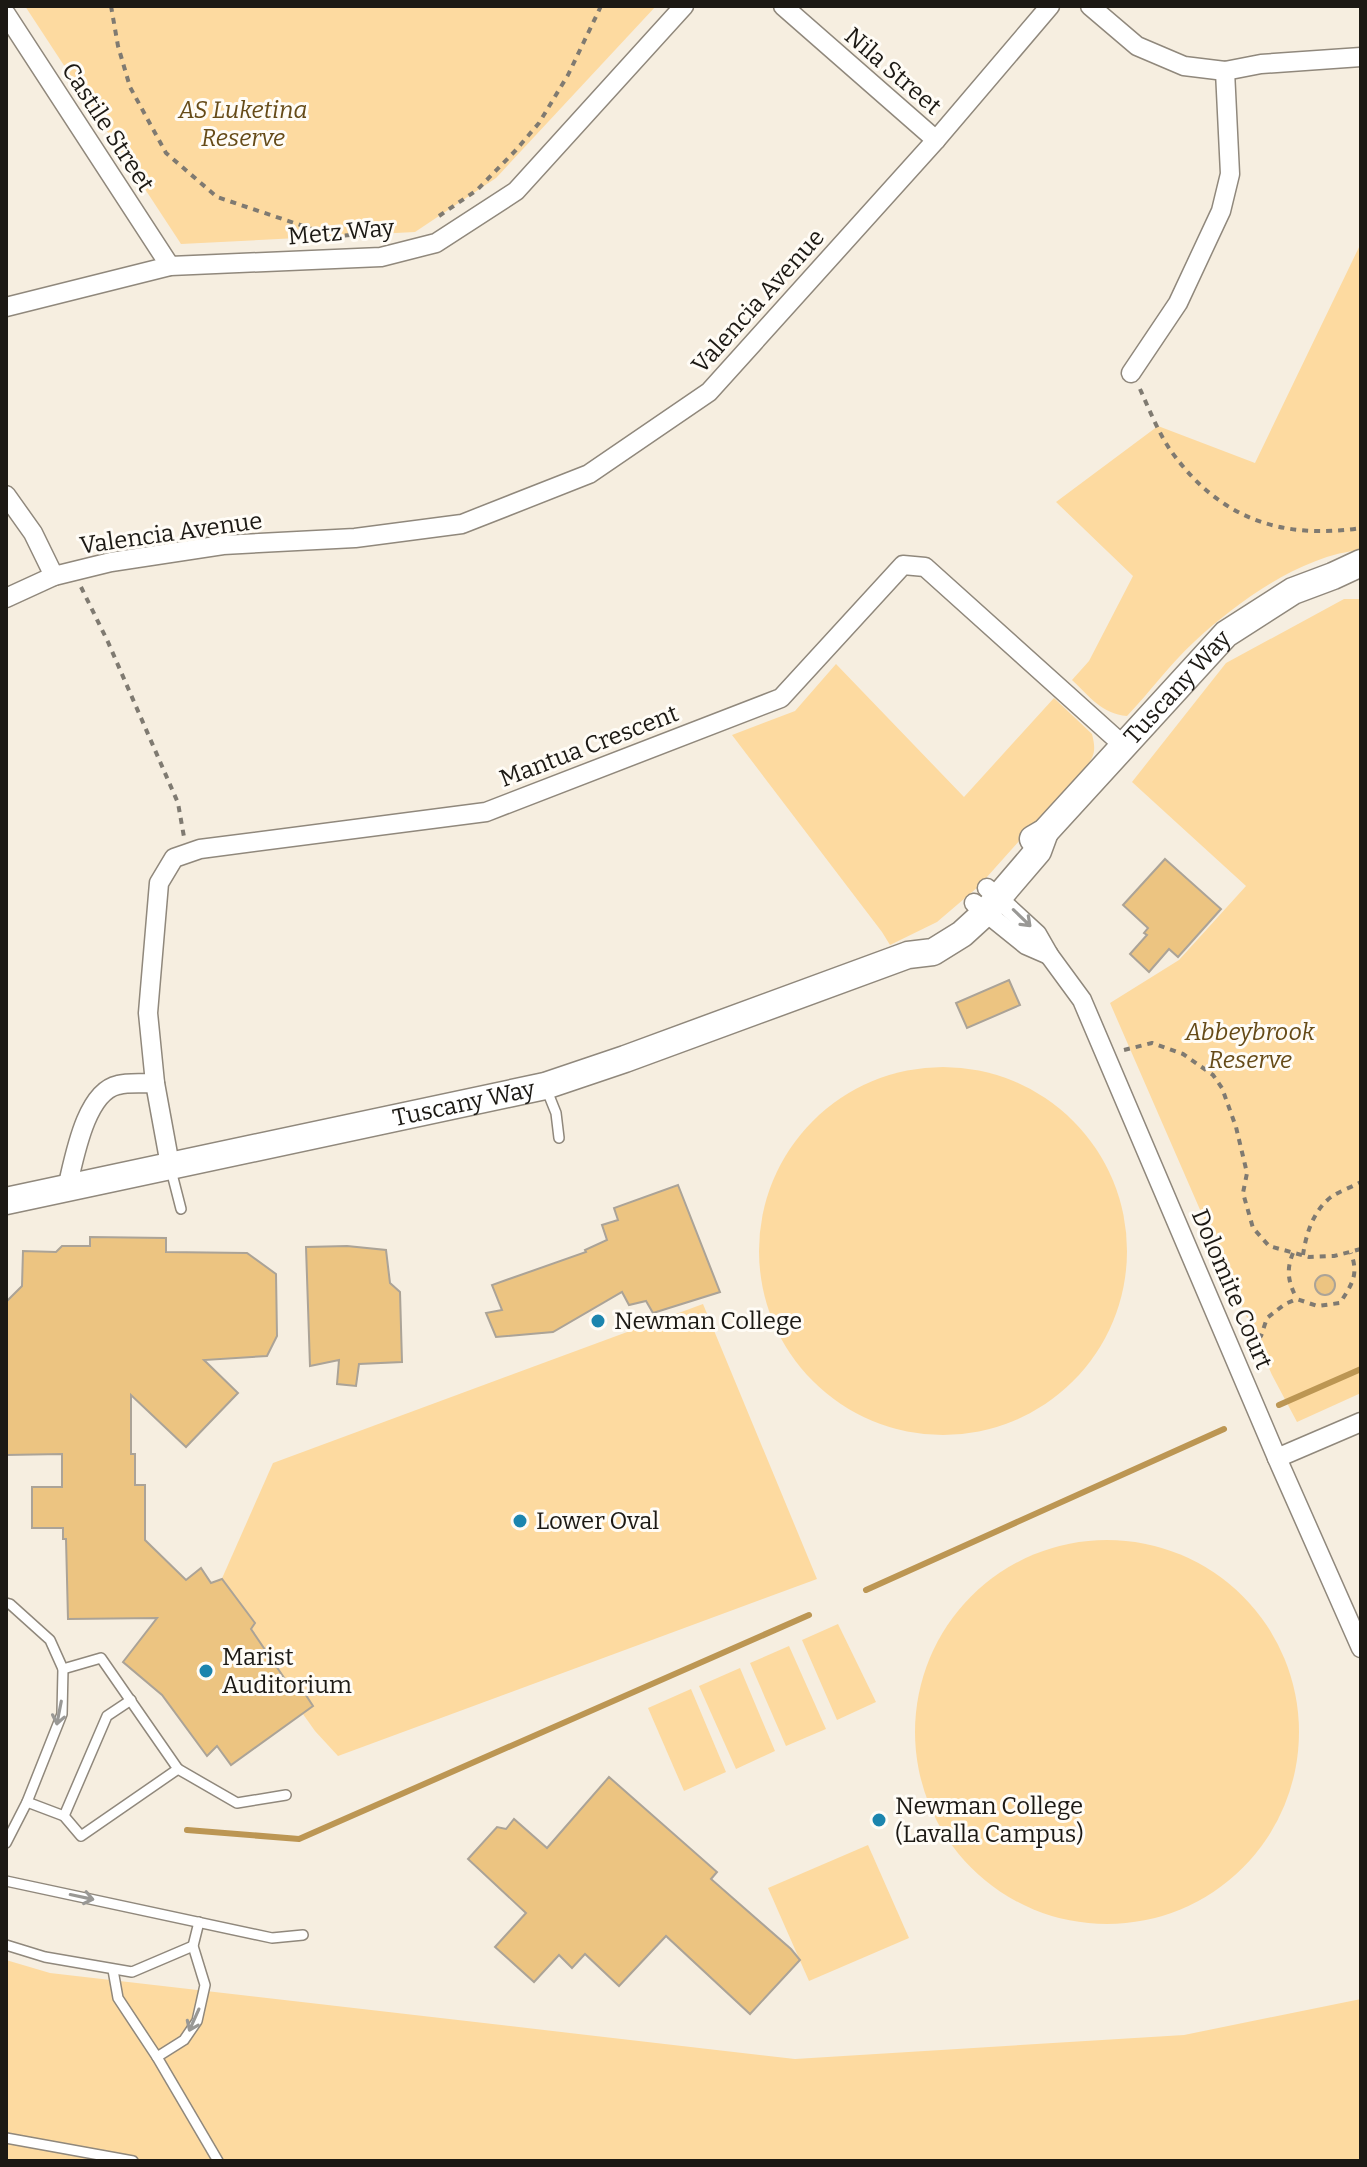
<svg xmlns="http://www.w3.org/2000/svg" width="1367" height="2167" font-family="Bitter,serif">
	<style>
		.green { fill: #fddaa0 }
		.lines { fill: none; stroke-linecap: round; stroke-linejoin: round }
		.stream { stroke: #bc9653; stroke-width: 6 }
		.building { fill: #ecc481; stroke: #aba397; stroke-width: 2 }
		.lane-casing { stroke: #90887c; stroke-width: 12 }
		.street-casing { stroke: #90887c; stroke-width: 21 }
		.secondary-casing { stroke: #90887c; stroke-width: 29 }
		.path { stroke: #7f7a71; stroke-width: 4; stroke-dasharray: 6 6; stroke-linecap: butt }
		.lane { stroke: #fff; stroke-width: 9 }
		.street { stroke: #fff; stroke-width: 18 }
		.secondary { stroke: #fff; stroke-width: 26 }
		.oneway { stroke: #999895 }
		.poi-dot { fill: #1c85ae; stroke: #fffcf6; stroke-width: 3 }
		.labels { text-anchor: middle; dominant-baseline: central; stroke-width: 6; stroke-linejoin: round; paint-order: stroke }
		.street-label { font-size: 24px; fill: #1c1914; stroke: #fffcf6 }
		.park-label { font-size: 24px; font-style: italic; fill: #664b18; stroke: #fffcf6 }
		.poi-label { font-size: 24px; fill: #1c1914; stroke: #fffcf6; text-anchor: start }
	</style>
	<rect width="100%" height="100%" fill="#f6eee0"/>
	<g class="green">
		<path d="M25,6h631l-160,172 -81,54 -234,12z"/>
		<path d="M1361,243v307c-59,5 -124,52 -167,92 -24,22 -44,50 -67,74 -25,-2 -38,-20 -55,-36l17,-19 44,-85 -77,-74 102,-76 97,37z"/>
		<path d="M1344,599h17v794l-64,29 -25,-47 -162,-372 69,-43 67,-74 -114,-104 94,-119z"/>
		<path d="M836,664l128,133 90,-99 38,36c3,12 4,20 -4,30l-110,123 -41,35 -47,23 -8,-13 -150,-197 63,-24z"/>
		<circle cx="943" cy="1251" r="184"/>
		<path d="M703,1304l114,275 -479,177 -23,-25 -99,-139 57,-129z"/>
		<circle cx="1107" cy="1732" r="192"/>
		<path d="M838,1624l38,78 -39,18 -35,-80z"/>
		<path d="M789,1646l37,83 -40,17 -36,-83z"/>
		<path d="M740,1668l35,83 -39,18 -37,-83z"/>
		<path d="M691,1689l35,83 -42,19 -36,-83z"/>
		<path d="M868,1845l41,93 -100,43 -41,-93z"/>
		<path d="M6,1960l44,13 745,86 389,-24 177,-36v162h-1355z"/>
	</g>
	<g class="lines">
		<g class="stream">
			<path d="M1279,1405l82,-36"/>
			<path d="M866,1590l358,-161"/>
			<path d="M187,1830l112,9 510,-224"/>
		</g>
	</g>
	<g class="building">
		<path d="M1165,859l56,50 -43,48 -9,-8 -20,23 -19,-18 17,-19 -3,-2 4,-5 -25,-23z"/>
		<path d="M1009,980l11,25 -53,23 -11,-25z"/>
		<path d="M678,1185l42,107 -67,21 -7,-12 -17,4 -7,-13 -69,40 -57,5 -10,-24 16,-3 -10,-25 94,-33 -1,-2 22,-10 -5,-15 16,-5 -4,-12z"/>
		<path d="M90,1237l76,1v14l81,1 29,21 1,62 -10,20 -63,4 34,33 -52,54 -55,-52v59h4v31h10v55l41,40 15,-12 10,15 11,-4 33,44 -4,6 38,56 7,-5 17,26 -82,59 -14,-19 -10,10 -45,-61 -39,-33 34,-44 -89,1 -2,-80h-3v-11h-31v-41h30v-33l-56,1v-153l16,-16 1,-35 33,1 6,-6h28z"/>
		<path d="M347,1246l39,4 4,33 10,9 2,70 -43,2 -3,22 -19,-2 2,-24 -29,6 -4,-119z"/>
		<circle cx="1325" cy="1285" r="10"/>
		<path d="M609,1777l108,95 -6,7 80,70 9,11 -50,54 -84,-78 -47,50 -34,-32 -13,14 -13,-13 -25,27 -39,-35 31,-34 -58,-54 29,-32 9,2 8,-10 33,29z"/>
	</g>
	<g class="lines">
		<g class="lane-casing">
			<g id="lane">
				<path d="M546,1088l10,25 3,25"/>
				<path d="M171,1170l10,39"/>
				<path d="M6,1603l4,1 40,36 13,29 -1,45 -35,88 -21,41"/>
				<path d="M178,1769l59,34 49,-8"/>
				<path d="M27,1802l37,14 17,20 97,-67 -77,-111 -38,11"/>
				<path d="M64,1816l43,-100 24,-16"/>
				<path d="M6,1881l266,57 31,-3"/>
				<path d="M6,1945l39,12 87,15 61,-26"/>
				<path d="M113,1970l5,28 39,59 27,-17 13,-19 8,-36 -12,-39 6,-24"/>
				<path d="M157,2057l61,104"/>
				<path d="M6,2138l127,23"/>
			</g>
		</g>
		<g class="street-casing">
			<g id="street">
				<path d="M783,6l153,134"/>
				<path d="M1090,6l47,40 47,20 41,5 36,-7 100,-7"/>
				<path d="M6,14l164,252"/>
				<path d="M6,307l164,-41 211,-9 55,-14 80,-52 168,-185"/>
				<path d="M1131,373l47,-70 43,-92 9,-37 -5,-103"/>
				<path d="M6,495l27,38 21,43"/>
				<path d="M6,598l48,-22 57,-14 112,-17 132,-7 107,-14 127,-50 120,-82 227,-252 114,-134"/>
				<path d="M987,888l50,46 12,21 33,45 195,458 84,190"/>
				<path d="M974,903l52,42 23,10"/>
				<path d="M170,1165l-15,-82 -7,-70 11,-130 15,-25 26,-9 286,-37 295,-114 122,-133 22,2 199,179"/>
				<path d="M67,1188c7,-28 18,-96 51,-103 11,-3 25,-1 37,-2"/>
				<path d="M1277,1458l84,-36"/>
			</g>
		</g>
		<g class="secondary-casing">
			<g id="secondary">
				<path id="s1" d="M1033,839l12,-7 181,-198 67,-43 40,-15 28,-13"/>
				<path id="s2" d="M6,1201l539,-115 80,-27 283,-104 25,-3 29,-18 23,-21 53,-62 7,-19"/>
			</g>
		</g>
		<g class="path">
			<path d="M111,6l7,40 12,41 36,66 51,44 116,39 59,-3"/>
			<path d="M439,216l38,-26 39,-40 23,-27 29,-48 33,-69"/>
			<path d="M1140,389c9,20 19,45 31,62 48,67 109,89 190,77"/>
			<path d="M81,587l27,55 70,161 6,34"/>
			<path d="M1124,1050l28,-7 31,11 30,21 9,13 14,39 11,46 -4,20 10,35 16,18 40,11 25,-1 27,-7"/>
			<path d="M1293,1253c-7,17 -5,29 4,46"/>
			<path d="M1303,1255c3,-21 10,-44 28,-58 9,-6 21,-10 30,-15"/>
			<path d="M1249,1346l12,-10 6,-18 18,-14 12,-5 20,7 23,-3c12,-19 19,-28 11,-50"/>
		</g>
		<use href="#lane" class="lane"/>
		<use href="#street" class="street"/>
		<use href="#secondary" class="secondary"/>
	</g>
	<defs><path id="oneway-shaft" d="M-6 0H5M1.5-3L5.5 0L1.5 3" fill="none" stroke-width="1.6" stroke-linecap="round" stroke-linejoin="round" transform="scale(2)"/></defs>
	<g class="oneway">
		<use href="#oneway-shaft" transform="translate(1022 918) rotate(44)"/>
		<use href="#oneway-shaft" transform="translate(59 1713) rotate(101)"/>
		<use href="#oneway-shaft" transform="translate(82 1897) rotate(12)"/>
		<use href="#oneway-shaft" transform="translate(194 2020) rotate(114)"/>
	</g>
	<g class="poi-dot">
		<circle cx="598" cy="1321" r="8"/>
		<circle cx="520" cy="1521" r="8"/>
		<circle cx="206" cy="1671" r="8"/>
		<circle cx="879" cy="1820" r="8"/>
	</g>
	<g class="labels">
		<g class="street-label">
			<text transform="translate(893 71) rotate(41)">Nila Street</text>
			<text transform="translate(108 127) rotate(57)">Castile Street</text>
			<text transform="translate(341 232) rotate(-5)">Metz Way</text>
			<text transform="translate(758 301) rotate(-48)">Valencia Avenue</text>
			<text transform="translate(171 533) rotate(-8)">Valencia Avenue</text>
			<text stroke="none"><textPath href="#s1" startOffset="210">Tuscany Way</textPath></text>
			<text transform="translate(589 746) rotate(-21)">Mantua Crescent</text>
			<text stroke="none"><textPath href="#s2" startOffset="468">Tuscany Way</textPath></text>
			<text transform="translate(1232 1289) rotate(67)">Dolomite Court</text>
		</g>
		<g class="park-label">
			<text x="243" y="110">AS Luketina<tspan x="243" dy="28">Reserve</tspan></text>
			<text x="1250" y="1032">Abbeybrook<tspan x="1250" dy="28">Reserve</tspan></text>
		</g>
		<g class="poi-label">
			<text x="614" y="1321">Newman College</text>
			<text x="536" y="1521">Lower Oval</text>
			<text x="222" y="1657">Marist<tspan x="222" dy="28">Auditorium</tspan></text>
			<text x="895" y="1806">Newman College<tspan x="895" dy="28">(Lavalla Campus)</tspan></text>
		</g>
	</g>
	<rect width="1367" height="2167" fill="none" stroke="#1c1914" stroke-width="16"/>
</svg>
